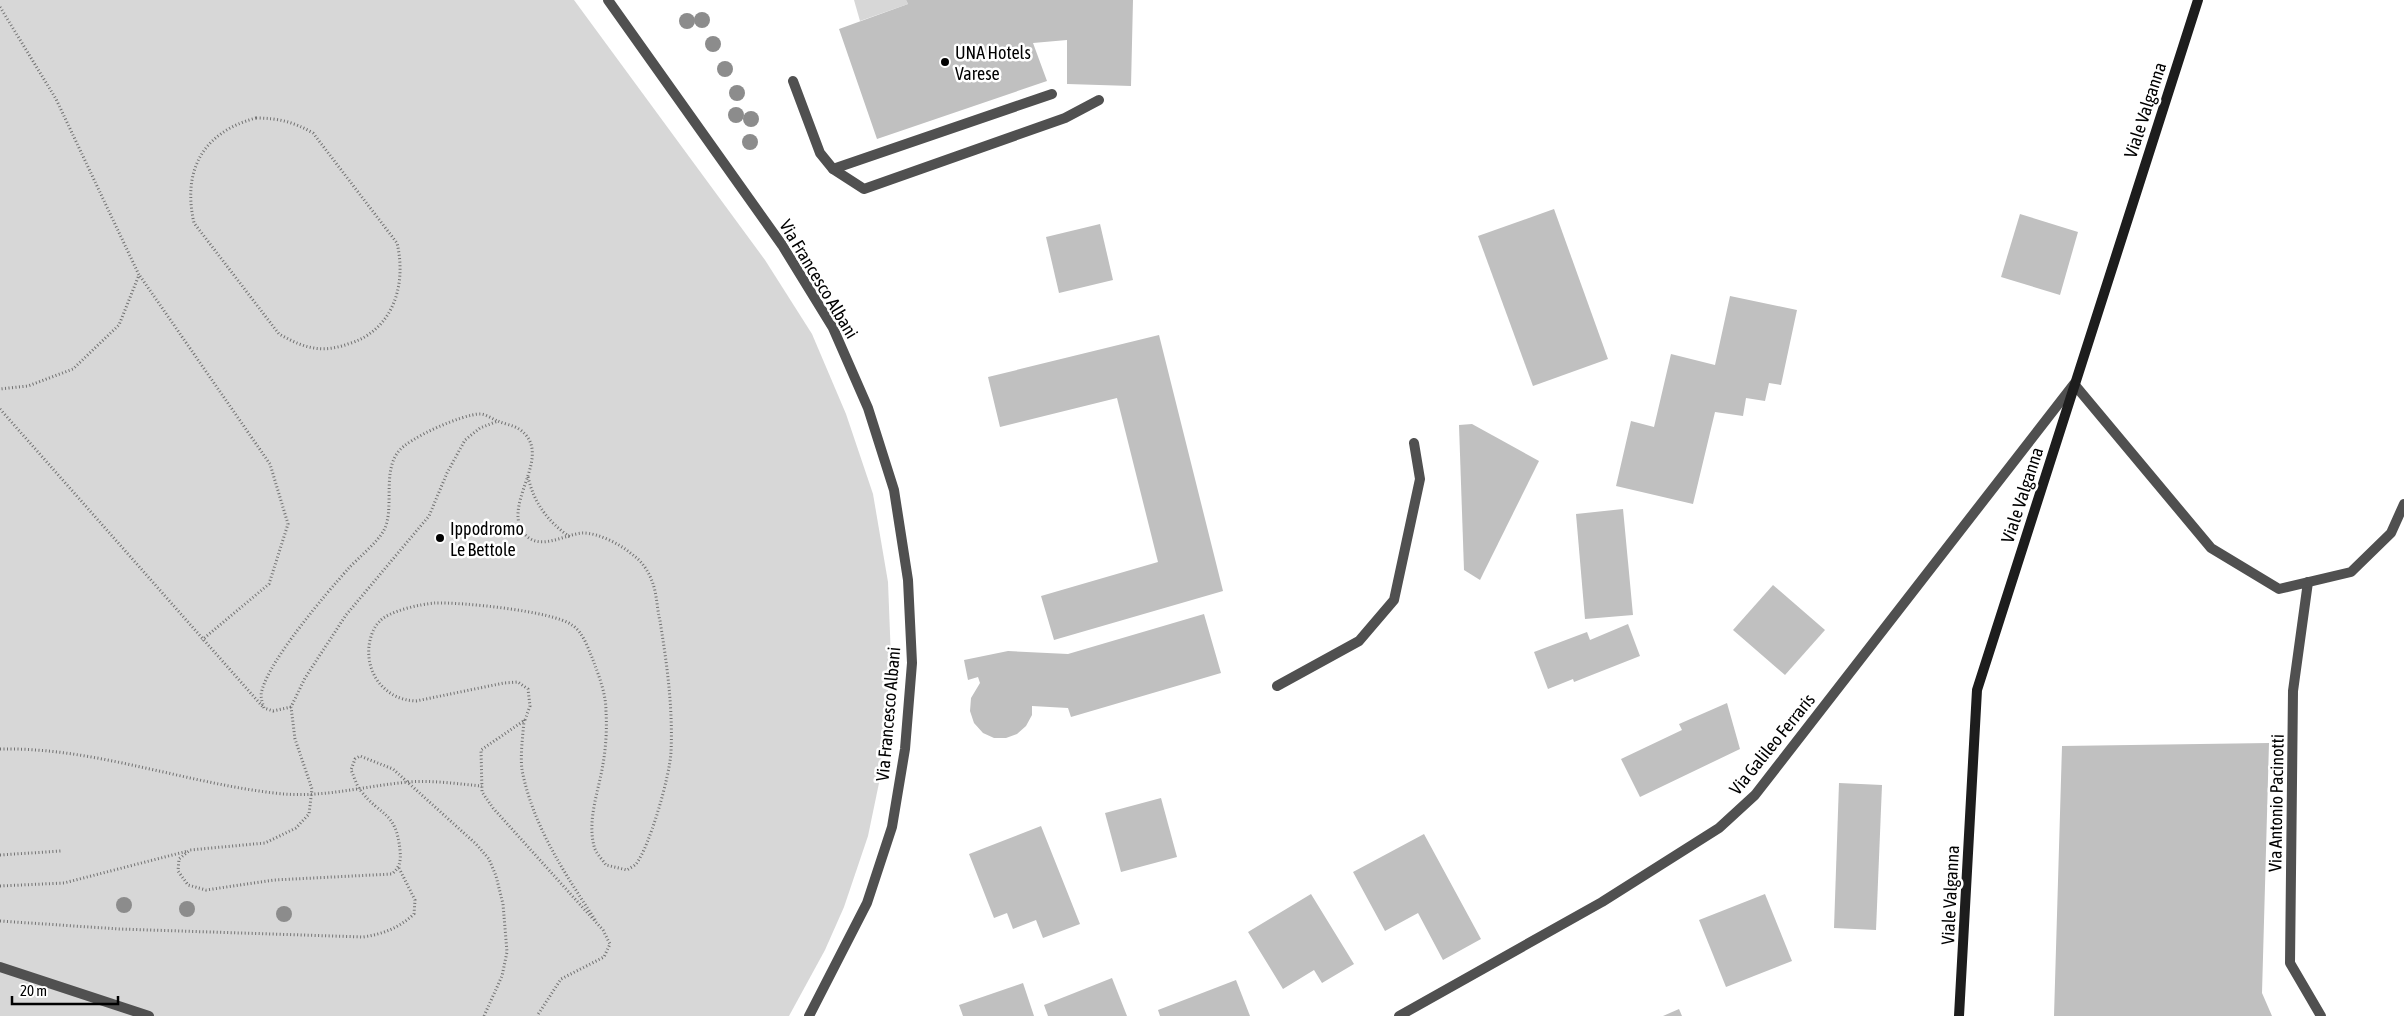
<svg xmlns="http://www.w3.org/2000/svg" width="2404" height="1016" font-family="'Asap Condensed',sans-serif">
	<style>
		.green { fill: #d7d7d7 }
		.building { fill: #c0c0c0 }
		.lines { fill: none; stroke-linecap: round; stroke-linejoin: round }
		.path { stroke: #727272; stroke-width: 3; stroke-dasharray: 1 2.5; stroke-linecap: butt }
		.lane { stroke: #505050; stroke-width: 10 }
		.street { stroke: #505050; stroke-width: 10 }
		.secondary { stroke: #1d1d1d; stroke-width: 10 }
		.tree { fill: #8c8c8c }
		.poi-dot { fill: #000; stroke: #fff; stroke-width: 2 }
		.labels { text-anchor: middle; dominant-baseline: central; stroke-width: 5; stroke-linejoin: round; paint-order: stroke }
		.poi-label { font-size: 18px; fill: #000; stroke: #fff; text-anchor: start }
		.street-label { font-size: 18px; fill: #000; stroke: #fff }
	</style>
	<rect width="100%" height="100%" fill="#fff"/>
	<g class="green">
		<path d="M0,0h574l191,260 47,74 34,80 27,80 15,88 3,77 -12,124 -11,53 -24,71 -19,43 -36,66h-789z"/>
		<path d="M854,0h52l2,4 -48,17z"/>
	</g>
	<g class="building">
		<path d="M906,0h227l-2,86 -64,-2v-44l-34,3 14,38 -170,58 -38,-110 69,-25z"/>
		<path d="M1554,209l54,150 -75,27 -55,-150z"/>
		<path d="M2020,214l58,18 -18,63 -59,-18z"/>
		<path d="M1100,224l13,56 -54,13 -13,-56z"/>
		<path d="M1730,296l67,14 -16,75 -12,-2 -4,18 -19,-3 -3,18 -28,-4 -22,92 -77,-18 15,-65 23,6 17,-73 44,11z"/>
		<path d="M1159,335l64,256 -169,49 -13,-44 117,-34 -41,-164 -117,29 -12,-50z"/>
		<path d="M1472,424l67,37 -59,119 -16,-10 -5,-145z"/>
		<path d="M1623,509l10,106 -48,4 -9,-105z"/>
		<path d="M1773,585l52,45 -40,45 -52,-45z"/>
		<path d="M1204,614l17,59 -150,44 -3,-9 -36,-2v9l-6,11 -9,8 -11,4h-12l-11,-5 -9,-10 -4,-12 1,-13 9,-15 -2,-6 -10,3 -4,-20 44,-9 60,3z"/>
		<path d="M1628,624l12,32 -66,26 -1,-3 -25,10 -14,-37 53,-20 3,8z"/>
		<path d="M1727,703l13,46 -100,48 -19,-38 61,-29 -3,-6z"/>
		<path d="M2269,743l-7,250 10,23h-218l8,-270z"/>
		<path d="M1839,783l43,2 -6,145 -42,-2z"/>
		<path d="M1161,798l16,59 -56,15 -16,-59z"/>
		<path d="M1041,826l39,98 -37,14 -7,-18 -23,9 -6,-16 -13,5 -25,-64z"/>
		<path d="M1424,834l57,105 -38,21 -25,-47 -33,18 -32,-59z"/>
		<path d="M1311,894l43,70 -32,19 -8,-13 -31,19 -35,-57z"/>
		<path d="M1765,894l27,67 -66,26 -27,-67z"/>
		<path d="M1112,978l15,38h-79l-4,-11z"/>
		<path d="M1236,980l14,36h-90l-2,-6z"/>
		<path d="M1023,983l11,33h-71l-4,-11z"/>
		<path d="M1679,1009l3,7h-19z"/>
	</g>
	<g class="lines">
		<g class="path">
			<path d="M0,7l56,92 83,176 -20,50 -46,44 -45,17 -28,3"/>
			<path d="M256,118c22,0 38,4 57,15l84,110c10,42 -4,88 -49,101 -11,4 -23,6 -34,4 -13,-2 -24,-8 -35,-14l-85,-111c-12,-53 9,-91 62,-105z"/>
			<path d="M140,276l130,188 18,60 -19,60 -67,56"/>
			<path d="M0,409l263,298"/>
			<path d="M528,477c6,26 20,45 42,60"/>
			<path d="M291,707l-18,4 -9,-3c-2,-6 -4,-12 -2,-18 9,-32 63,-95 86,-121 10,-11 30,-27 36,-39 11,-22 -2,-56 14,-78 10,-14 65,-38 82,-38 6,0 12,5 18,7"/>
			<path d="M524,720c-1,15 -4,35 -2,50 11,56 43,104 74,151"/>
			<path d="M0,749c93,-2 181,33 274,44 48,6 88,-7 135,-11 24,-2 49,2 73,4"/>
			<path d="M0,855l61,-4"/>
			<path d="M0,886l64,-3 124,-32"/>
			<path d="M0,921l119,8 244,8c20,-3 36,-9 51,-23l1,-14 -16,-32"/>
			<path d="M484,1016l18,-40 5,-24 -4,-48 -7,-28 -7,-17 -13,-15 -83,-75 -33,-13 -5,3 -4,11c3,6 5,15 10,21 20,26 35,20 39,59 1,11 0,17 -8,24l-118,6 -68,10 -18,-5 -10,-14 1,-12 11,-9 75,-7 31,-15 13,-14 3,-25 -17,-50 -4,-32 14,-29 41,-63 83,-99 18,-43 18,-33 15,-12 18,-7c6,3 15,4 21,8 37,25 -17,73 4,103 15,21 41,2 60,1 16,0 39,12 51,23 9,6 16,18 19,28 4,11 4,25 7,37 7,43 13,87 11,131 -1,23 -21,94 -35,112 -2,2 -6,4 -9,6l-21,-5c-4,-6 -11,-13 -12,-19 -7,-27 5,-56 9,-82 3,-17 4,-36 3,-53 0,-17 -7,-35 -13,-51 -5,-12 -10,-28 -21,-35 -19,-14 -111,-23 -137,-22 -14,1 -47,8 -56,19 -6,6 -9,16 -10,24 -3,29 17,54 47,55l88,-18 14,-1 10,7 2,17 -5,14 -44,30 1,42 11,16 110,122 7,14 -6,13 -43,22 -24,37"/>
		</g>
		<g class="lane">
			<path d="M793,81l27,72 13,16 31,20 201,-71 34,-18"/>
			<path d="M833,169l219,-75"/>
			<path d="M2308,582l-15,109 -3,272 31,53"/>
			<path d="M1277,686l82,-45 35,-41 26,-121 -6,-36"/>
			<path d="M0,967l149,49"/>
		</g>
		<g class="street">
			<path d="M608,0l174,245 51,83 35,80 26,82 14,90 4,83 -7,86 -13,78 -25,76 -58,113"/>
			<path d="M1399,1016l203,-114 117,-74 36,-33 319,-411 137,164 68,41 72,-17 40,-39 13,-29"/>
		</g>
		<path class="secondary" d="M1959,1016l18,-326 221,-690"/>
	</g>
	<g class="tree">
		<circle cx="702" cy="20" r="8"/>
		<circle cx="687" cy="21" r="8"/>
		<circle cx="713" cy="44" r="8"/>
		<circle cx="725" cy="69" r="8"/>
		<circle cx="737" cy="93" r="8"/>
		<circle cx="736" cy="115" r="8"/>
		<circle cx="751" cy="119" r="8"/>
		<circle cx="750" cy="142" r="8"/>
		<circle cx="124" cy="905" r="8"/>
		<circle cx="187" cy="909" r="8"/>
		<circle cx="284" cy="914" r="8"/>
	</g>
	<g class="poi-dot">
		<circle cx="945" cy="62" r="5"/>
		<circle cx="440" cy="538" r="5"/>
	</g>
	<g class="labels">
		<g class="poi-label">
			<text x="955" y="52">UNA Hotels<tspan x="955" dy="21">Varese</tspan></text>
			<text x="450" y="528">Ippodromo<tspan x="450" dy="21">Le Bettole</tspan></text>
		</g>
		<g class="street-label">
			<text transform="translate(2145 110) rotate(-72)">Viale Valganna</text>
			<text transform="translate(819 279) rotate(59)">Via Francesco Albani</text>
			<text transform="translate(2022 495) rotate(-72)">Viale Valganna</text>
			<text transform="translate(888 714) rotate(-85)">Via Francesco Albani</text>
			<text transform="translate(1772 744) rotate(-51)">Via Galileo Ferraris</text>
			<text transform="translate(2276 803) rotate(-89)">Via Antonio Pacinotti</text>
			<text transform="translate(1950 895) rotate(-87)">Viale Valganna</text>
		</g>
	</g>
	<path d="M12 996v8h106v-8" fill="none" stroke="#000000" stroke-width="2.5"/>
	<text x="20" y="996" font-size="15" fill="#000000" stroke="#ffffff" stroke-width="4" paint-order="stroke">20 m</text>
</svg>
